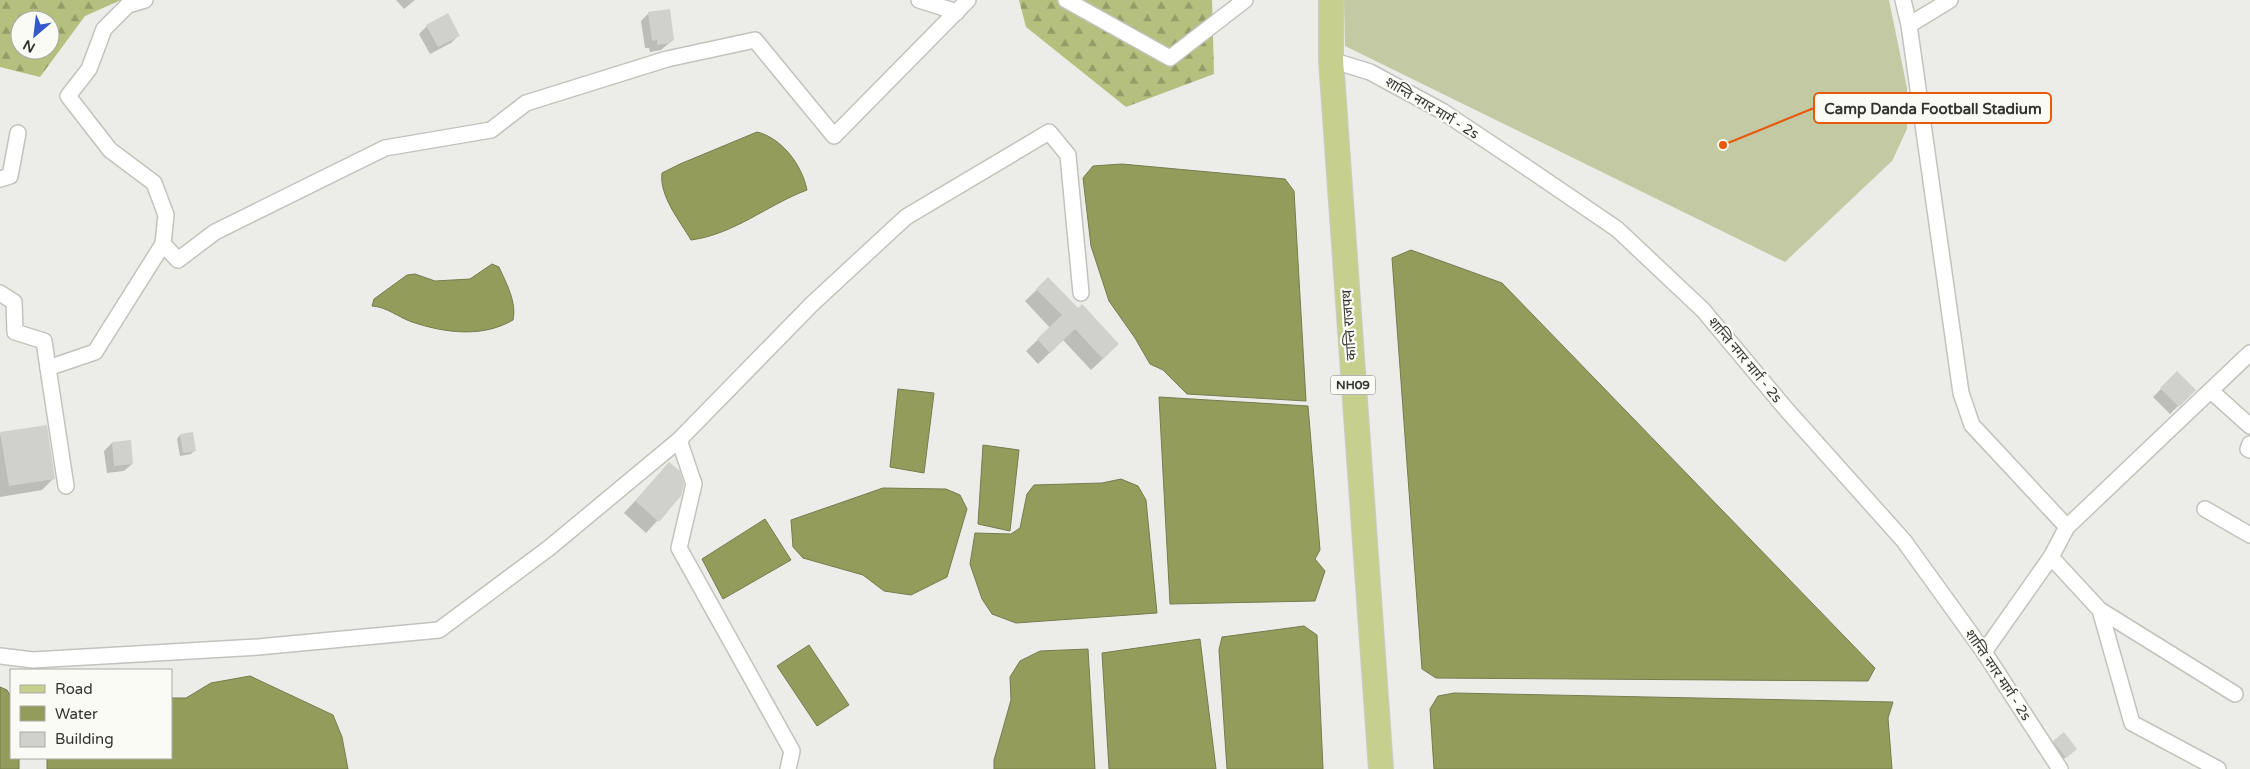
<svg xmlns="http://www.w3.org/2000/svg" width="2250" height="769" font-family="'Varela Round','Noto Sans Devanagari',sans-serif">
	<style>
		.forest { fill: url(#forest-firs); fill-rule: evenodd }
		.garden { fill: #c3c9a2 }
		.water { fill: #939c5b; stroke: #767c4e }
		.shadow { fill: #0003 }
		.building { fill: #d0d1cc }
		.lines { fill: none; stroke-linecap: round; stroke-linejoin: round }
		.minor-casing { stroke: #c2c3be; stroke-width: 18 }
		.primary-casing { stroke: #cacac9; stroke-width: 26 }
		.minor { stroke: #fff; stroke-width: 15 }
		.primary { stroke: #c7cf8c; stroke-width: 24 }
		.labels { text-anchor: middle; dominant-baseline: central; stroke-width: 4.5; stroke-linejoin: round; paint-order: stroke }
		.shield { fill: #fafbf5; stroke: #6e6e6b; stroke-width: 1 }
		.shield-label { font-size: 12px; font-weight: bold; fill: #323230 }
		.street-label { font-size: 14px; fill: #323230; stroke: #fafbf5 }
		.leader { fill: none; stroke: #e8590c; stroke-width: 2 }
		.callout-dot { fill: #e8590c; stroke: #fafbf5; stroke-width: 2 }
		.callout { fill: #fafbf5; stroke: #e8590c; stroke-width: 2 }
		.callout-label { font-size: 15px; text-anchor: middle; font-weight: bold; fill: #323230 }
	</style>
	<defs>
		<pattern id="forest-firs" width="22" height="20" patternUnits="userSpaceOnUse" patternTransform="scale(1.25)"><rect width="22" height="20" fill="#b5bf7e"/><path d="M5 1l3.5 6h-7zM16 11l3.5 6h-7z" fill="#949c68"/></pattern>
	</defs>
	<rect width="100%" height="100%" fill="#ecede8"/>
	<g class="forest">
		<path d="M0,0h121l-36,16 -45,61 -40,-10zM20,20h30v30h-30z"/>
		<path d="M1019,0h193l2,74 -88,33 -100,-80z"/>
	</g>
	<path class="garden" d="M1344,0h545l18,88v41l-15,32 -107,101 -440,-216z"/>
	<g class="water">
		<path d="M757,132c25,6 45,33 50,58 -40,15 -72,44 -116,50 -11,-19 -32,-44 -29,-67l18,-9z"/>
		<path d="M1122,164l163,15 9,12 12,210 -119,-7 -24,-24 -13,-6 -15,-26 -26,-37 -18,-55 -8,-68 10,-12z"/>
		<path d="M1411,250l91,33 373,385 -7,13 -432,-3 -14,-9 -30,-411z"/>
		<path d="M492,264l7,3c7,16 18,35 14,53 -31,18 -68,13 -101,2 -14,-5 -25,-15 -40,-16l2,-7 33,-24 8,-1 20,7 35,-2z"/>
		<path d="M898,389l36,4 -10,80 -34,-6z"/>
		<path d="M1159,397l149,9 12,144 -5,9 10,12 -10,30 -145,3z"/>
		<path d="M983,445l36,5 -9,81 -32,-7z"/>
		<path d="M1121,479l17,7 8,14 11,113 -141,10 -24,-9 -10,-15 -12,-35 5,-31 36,1 9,-6 7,-34 7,-9 68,-2z"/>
		<path d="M883,488l63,1 14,6 7,14 -20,68 -36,18 -27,-4 -21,-16 -60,-17 -10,-11 -2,-27z"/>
		<path d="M765,519l26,41 -68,39 -21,-40z"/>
		<path d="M1304,626l13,9 6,134h-96l-8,-119 3,-13z"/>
		<path d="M1200,639l16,130h-107l-7,-116z"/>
		<path d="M809,645l40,60 -32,21 -40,-60z"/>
		<path d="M1088,649l7,120h-101v-9l17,-60 -1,-23 10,-16 20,-10z"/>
		<path d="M250,676l83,39 9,22 6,32h-301v-11h124v-60h15l25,-15z"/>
		<path d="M0,687l7,3 4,7v61h8v11h-19z"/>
		<path d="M1454,693l439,9 -5,16 4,51h-458l-4,-60 8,-13z"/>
	</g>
	<g class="shadow">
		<path d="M396,0h19l-11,9z"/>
		<path d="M649,13l24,27 -12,10 -11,2 -1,-4h-4l-4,-27z"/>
		<path d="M427,26l32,9 -8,8 -21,11 -11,-20z"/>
		<path d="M1048,279l30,31 28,46 -15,14 -28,-30 -25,24 -12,-13 24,-23 -25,-27z"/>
		<path d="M2177,373l17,17 -24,24 -17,-17z"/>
		<path d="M0,434l54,44 -12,12 -42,7z"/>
		<path d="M180,435l15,15 -4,4 -11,2 -3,-17z"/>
		<path d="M112,443l20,21 -8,7 -17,2 -3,-22z"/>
		<path d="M658,476l22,20 -34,37 -22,-20z"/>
		<path d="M2054,742l18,11 -10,7 -11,-15z"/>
	</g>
	<g class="building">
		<path d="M670,9l4,31 -4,1 1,2 -14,2v-5l-5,1 -4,-29z"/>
		<path d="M448,13l12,23 -22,11 -12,-22z"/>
		<path d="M1048,277l30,31 4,-4 37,40 -16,15 -28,-30 -25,24 -13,-14 25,-24 -26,-26z"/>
		<path d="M2177,371l19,19 -17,17 -19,-19z"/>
		<path d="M47,425l8,54 -46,7 -9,-54z"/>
		<path d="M193,432l3,19 -13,2 -3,-19z"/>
		<path d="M131,440l2,24 -19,2 -2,-24z"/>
		<path d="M669,462l11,9 4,13 -3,12 -22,26 -24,-21z"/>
		<path d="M2064,732l13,17 -11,9 -13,-17z"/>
	</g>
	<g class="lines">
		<g class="minor-casing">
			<g id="minor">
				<path d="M145,0l-17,5 -24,24 -15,40 -21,27 42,54 44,33 12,32 -3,29"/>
				<path d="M919,0l38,12"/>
				<path d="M1066,0l104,58 75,-58"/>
				<path d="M1903,0l6,25"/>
				<path d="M1950,0l-41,25 52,368 11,32 95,102"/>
				<path d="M1331,60l39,12 72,39 84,56 91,62 86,81 83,99 118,132 80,111 76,117"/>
				<path d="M0,179l10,-3 8,-43"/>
				<path d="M0,293l14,9 1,30 29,9 4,27"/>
				<path d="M2211,391l39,35"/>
				<path d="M679,440l15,44 -15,64 113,203 -4,18"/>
				<path d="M2250,444l-2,5 2,1"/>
				<path d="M66,486l-18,-118 47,-16 68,-108 15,16 37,-28 170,-84 106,-18 35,-27 141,-44 88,-19 79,96 134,-136"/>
				<path d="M2205,509l45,26"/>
				<path d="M2051,557l49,53 32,113 86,46"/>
				<path d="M2100,610l135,84"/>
				<path d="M1984,652l67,-95 16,-30 183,-174"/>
				<path d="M0,656l33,4 225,-13 181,-17 110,-82 130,-108 133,-136 94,-87 143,-85 19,23 13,138"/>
			</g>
		</g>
		<g class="primary-casing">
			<path id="primary" d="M1331,0v60l50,709"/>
		</g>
		<use href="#minor" class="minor"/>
		<use href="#primary" class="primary"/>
	</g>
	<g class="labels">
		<rect class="shield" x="1330.5" y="375.5" width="45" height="19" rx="4"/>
		<g class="shield-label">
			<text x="1353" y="385">NH09</text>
		</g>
		<g class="street-label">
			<text transform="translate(1432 108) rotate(31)">शान्ति नगर मार्ग - 2s</text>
			<text transform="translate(1349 325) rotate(-94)">कान्ति राजपथ</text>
			<text transform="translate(1745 360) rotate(50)">शान्ति नगर मार्ग - 2s</text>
			<text transform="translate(1998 675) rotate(56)">शान्ति नगर मार्ग - 2s</text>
		</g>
	</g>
	<path class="leader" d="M1723 145L1814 108"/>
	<circle class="callout-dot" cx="1723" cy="145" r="5"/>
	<rect class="callout" x="1814" y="93" width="237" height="30" rx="5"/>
	<g class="callout-label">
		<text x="1933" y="114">Camp Danda Football Stadium</text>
	</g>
	<rect x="10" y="669" width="162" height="90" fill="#fafbf5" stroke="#aaaba6"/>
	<rect x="20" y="685" width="25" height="8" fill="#c7cf8c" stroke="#aaaba6"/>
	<text x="55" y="694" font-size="15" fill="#323230">Road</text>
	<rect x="20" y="706" width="25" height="15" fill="#939c5b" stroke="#aaaba6"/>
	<text x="55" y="719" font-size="15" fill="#323230">Water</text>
	<rect x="20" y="732" width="25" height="15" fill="#d0d1cc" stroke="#aaaba6"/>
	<text x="55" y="744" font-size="15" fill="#323230">Building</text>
	<g transform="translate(35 35) rotate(208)"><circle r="24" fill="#fafbf5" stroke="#aaaba6"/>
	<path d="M0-4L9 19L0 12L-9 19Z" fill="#325aca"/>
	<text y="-8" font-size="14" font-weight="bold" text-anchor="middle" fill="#323230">N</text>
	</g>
</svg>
